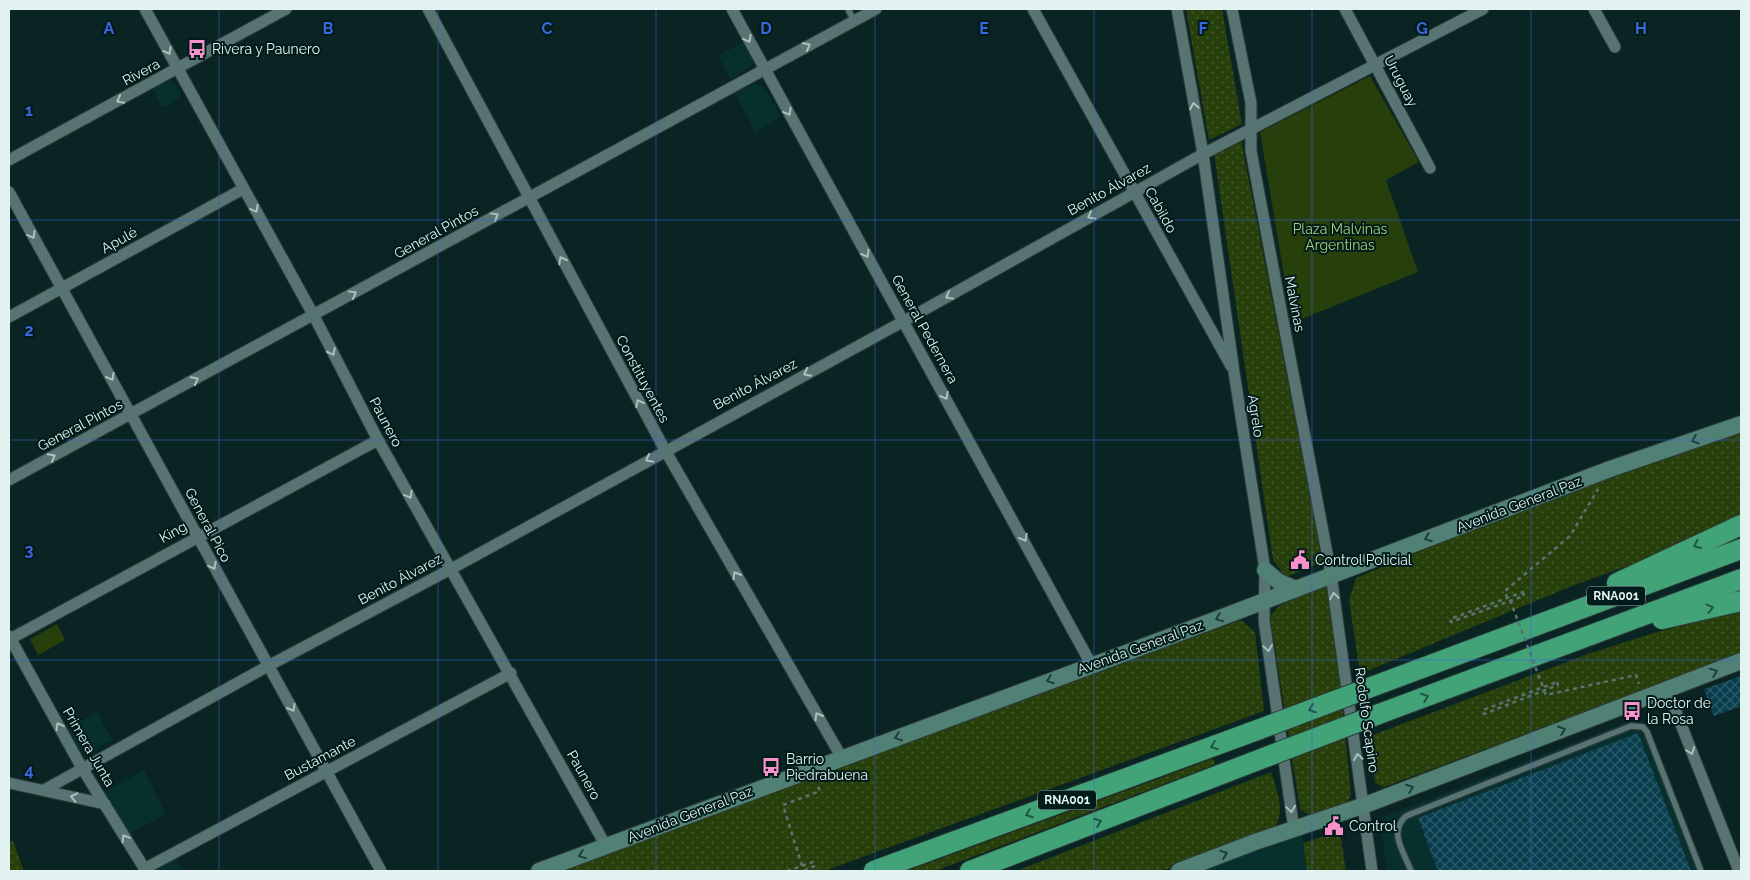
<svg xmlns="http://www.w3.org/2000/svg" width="1750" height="880" font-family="Raleway,sans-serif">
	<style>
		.built { fill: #072f2e }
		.grass { fill: url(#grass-dots) }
		.park { fill: #273f0a }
		.building { fill: url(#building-cross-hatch) }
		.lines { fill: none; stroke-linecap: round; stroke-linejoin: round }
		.lane-casing { stroke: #2d3b3a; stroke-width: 8 }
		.street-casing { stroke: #2d3b3a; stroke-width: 13 }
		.secondary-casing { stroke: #2d3b3a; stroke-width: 18 }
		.highway-casing { stroke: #2d3b3a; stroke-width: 22 }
		.path { stroke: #5a7170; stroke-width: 2.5; stroke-dasharray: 4 4; stroke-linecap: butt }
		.lane { stroke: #577372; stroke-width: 5.5 }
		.street { stroke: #577372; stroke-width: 11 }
		.secondary { stroke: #518174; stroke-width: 16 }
		.highway { stroke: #42a278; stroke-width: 20 }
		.highway-bridge-casing { stroke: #2d3b3a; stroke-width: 22; stroke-linecap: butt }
		.path-bridge { stroke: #5a7170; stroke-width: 2.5; stroke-dasharray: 4 4; stroke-linecap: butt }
		.highway-bridge { stroke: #42a278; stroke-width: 20 }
		.oneway { stroke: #abc0bf }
		.oneway2 { stroke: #1d3e3a }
		.oneway3 { stroke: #1e5744 }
		.grid { fill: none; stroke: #3b67dc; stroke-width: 1; stroke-opacity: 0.55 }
		.labels { text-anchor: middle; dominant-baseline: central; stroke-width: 4; stroke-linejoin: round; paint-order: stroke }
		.shield { fill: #011a1a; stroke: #9fb2b1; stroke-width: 1 }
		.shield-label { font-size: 12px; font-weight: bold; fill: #e3f3f2 }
		.poi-label { font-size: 14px; fill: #e3f3f2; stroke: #011a1a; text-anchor: start }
		.street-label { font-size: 14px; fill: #e3f3f2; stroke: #011a1a }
		.park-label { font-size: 14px; fill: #a3d278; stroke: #011a1a }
		.grid-label { font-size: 16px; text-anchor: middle; font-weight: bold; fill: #3b67dc; stroke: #011a1a; stroke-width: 4; stroke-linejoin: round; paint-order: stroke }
	</style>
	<defs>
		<pattern id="grass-dots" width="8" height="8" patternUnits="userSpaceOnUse" patternTransform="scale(1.25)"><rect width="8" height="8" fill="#273f0a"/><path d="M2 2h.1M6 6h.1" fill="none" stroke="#465b2e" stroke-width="1.8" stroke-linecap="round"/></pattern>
		<pattern id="building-cross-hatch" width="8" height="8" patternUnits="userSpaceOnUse" patternTransform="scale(1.25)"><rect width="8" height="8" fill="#093e4e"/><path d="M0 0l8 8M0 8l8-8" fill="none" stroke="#2d5a68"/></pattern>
	</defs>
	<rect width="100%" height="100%" fill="#092423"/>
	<g class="built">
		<path d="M743,42l11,22 -23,15 -13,-23z"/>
		<path d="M167,79l7,3 8,15 -20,11 -11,-21z"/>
		<path d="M756,83l11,8 14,26 -26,15 -20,-39z"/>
		<path d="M97,712l15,28 -22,12h-7l-6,-5 -10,-19z"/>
		<path d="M1637,718l11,8 55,145h-316l-6,-46 2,-8z"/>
		<path d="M144,770l22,44 -39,21 -24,-42z"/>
		<path d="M1302,835l5,36h-112z"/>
		<path d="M176,858l8,13h-28l3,-3z"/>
	</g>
	<g class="grass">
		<path d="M1186,9h36l20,115 -33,16z"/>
		<path d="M1241,140l82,422 -37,15 -13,-17 -59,-407z"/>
		<path d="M1741,429v86l-100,46 -69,25 -212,88 -11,-74 7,-22 230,-96z"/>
		<path d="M1324,586l5,1 2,7 20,200c-4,17 -27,18 -41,22l-10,-7 -30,-193 10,-11z"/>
		<path d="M1741,611v43l-357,133 -9,-4 -5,-47 218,-82 72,-23z"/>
		<path d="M1241,620l14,12 9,79 -440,160h-263z"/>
		<path d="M1212,759l3,2 -1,4 -279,106h-28z"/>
		<path d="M1271,772c6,19 15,39 3,57l-112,42h-146z"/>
		<path d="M1340,831l6,40h-39l-4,-28z"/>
		<path d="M13,841l11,30h-15v-28z"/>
	</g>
	<g class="park">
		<path d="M1370,76l49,86 -33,18 32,92 -126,51 -32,-191z"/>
		<path d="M57,624l8,16 -27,15 -8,-16z"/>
	</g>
	<g class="building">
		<path d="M1741,676v30l-27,10 -10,-27z"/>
		<path d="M1638,733l53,138h-253l-20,-53z"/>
	</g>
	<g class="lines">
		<g class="lane-casing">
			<g id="lane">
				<path d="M848,9l6,12"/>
				<path d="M1411,871c-7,-19 -23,-39 -5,-55l225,-90 12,1 4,5 54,139"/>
			</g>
		</g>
		<g class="street-casing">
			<g id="street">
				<path d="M145,9l169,307 64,124 228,406"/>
				<path d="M428,9l237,441 177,308"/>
				<path d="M732,9l359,655"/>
				<path d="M1033,9l198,357"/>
				<path d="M1177,9l26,145 31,218 31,198 -1,50 30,210"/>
				<path d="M1232,9l19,94v48l80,423 41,297"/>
				<path d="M1345,9l85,159"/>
				<path d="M1594,9l21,38"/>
				<path d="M9,160l277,-151"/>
				<path d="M9,192l372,679"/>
				<path d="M9,317l234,-128"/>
				<path d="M9,480l867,-471"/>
				<path d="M9,636l73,132 64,103"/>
				<path d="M10,639l368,-199"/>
				<path d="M1667,689l72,182"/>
				<path d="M9,783l96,21"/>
				<path d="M44,790l224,-124 183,-97 453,-248 299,-167 280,-145"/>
				<path d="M144,869l367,-196"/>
			</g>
		</g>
		<g class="secondary-casing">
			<g id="secondary">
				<path d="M1265,570l14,12 17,7"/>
				<path d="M539,871l673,-250 398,-152 131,-45"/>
				<path d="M1179,871l76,-29 110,-37 376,-144"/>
			</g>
		</g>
		<g class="highway-casing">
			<g id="highway">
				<path d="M1617,583l124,-58"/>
				<path d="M1662,619l79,-18"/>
				<path d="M1374,686l367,-137"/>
				<path d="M1379,714l362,-135"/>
				<path d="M874,871l386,-142"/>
				<path d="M970,871l296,-114"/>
			</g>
		</g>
		<g class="path">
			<path d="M1523,592l1,4 -73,26 -1,-3z"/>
			<path d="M1507,598l-2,-7 65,-55 28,-47"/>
			<path d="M1557,682l1,3 -74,29 -1,-4z"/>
			<path d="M1544,691l2,4 90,-20 3,9"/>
			<path d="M802,866l-19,-61 37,-14 -3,-7"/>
			<path d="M787,871l26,-9 2,4 -13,5"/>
		</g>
		<use href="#lane" class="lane"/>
		<use href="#street" class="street"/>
		<use href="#secondary" class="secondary"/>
		<use href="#highway" class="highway"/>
		<g class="highway-bridge-casing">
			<g id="highway-bridge">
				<path d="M1260,729l114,-43"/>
				<path d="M1266,757l113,-43"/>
			</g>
		</g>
		<path class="path-bridge" d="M1510,600l33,87"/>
		<use href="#highway-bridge" class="highway-bridge"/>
	</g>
	<defs><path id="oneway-chevron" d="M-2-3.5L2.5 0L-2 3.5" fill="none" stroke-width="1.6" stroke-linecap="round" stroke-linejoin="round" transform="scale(1.25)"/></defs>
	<g class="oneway">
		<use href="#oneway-chevron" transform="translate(748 39) rotate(62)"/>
		<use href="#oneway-chevron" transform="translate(807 46) rotate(-28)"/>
		<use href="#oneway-chevron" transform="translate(168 51) rotate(61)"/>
		<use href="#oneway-chevron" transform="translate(120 100) rotate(152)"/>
		<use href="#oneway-chevron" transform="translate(1194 106) rotate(-100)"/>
		<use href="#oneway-chevron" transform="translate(788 112) rotate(61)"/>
		<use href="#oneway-chevron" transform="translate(255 209) rotate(61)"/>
		<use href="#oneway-chevron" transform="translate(495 216) rotate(-29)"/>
		<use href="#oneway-chevron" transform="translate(1091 216) rotate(151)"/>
		<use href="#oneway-chevron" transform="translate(32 235) rotate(61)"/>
		<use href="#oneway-chevron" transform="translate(866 254) rotate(61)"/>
		<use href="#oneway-chevron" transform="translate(562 260) rotate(-118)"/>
		<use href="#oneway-chevron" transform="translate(353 294) rotate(-29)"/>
		<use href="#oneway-chevron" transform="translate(949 296) rotate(151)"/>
		<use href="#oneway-chevron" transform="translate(332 352) rotate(63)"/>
		<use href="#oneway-chevron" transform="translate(807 373) rotate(152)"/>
		<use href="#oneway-chevron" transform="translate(111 377) rotate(61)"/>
		<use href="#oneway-chevron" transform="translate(195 380) rotate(-28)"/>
		<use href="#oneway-chevron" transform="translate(945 396) rotate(61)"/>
		<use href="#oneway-chevron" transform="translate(639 403) rotate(-118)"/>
		<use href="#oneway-chevron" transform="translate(52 457) rotate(-28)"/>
		<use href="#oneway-chevron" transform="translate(649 459) rotate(151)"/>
		<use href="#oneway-chevron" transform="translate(409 495) rotate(61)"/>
		<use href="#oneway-chevron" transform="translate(1024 538) rotate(62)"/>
		<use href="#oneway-chevron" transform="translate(213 566) rotate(61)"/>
		<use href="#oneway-chevron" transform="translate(736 575) rotate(-120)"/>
		<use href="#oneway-chevron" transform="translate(1334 596) rotate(-98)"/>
		<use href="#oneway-chevron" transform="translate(1268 648) rotate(82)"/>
		<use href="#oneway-chevron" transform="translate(292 708) rotate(60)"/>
		<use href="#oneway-chevron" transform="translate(818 716) rotate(-120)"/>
		<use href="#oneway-chevron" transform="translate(59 726) rotate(-119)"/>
		<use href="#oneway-chevron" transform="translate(1691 751) rotate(69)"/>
		<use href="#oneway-chevron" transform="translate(1358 757) rotate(-98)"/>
		<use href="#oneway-chevron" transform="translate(74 797) rotate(-167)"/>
		<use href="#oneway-chevron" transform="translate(1291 809) rotate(82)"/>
		<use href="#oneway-chevron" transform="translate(125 838) rotate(-121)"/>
	</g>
	<g class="oneway2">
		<use href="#oneway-chevron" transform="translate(1695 440) rotate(161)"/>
		<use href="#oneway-chevron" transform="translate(1428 538) rotate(159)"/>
		<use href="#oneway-chevron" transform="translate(1219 618) rotate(158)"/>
		<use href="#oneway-chevron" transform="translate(1714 672) rotate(-21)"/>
		<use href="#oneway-chevron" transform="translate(1050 680) rotate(159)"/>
		<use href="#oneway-chevron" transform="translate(1562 730) rotate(-21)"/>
		<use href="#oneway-chevron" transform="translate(898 737) rotate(159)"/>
		<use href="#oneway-chevron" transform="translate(1410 788) rotate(-21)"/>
		<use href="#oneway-chevron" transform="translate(1224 854) rotate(-21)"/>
		<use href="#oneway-chevron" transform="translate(582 855) rotate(159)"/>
	</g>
	<g class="oneway3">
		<use href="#oneway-chevron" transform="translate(1697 545) rotate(155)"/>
		<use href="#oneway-chevron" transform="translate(1710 608) rotate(-13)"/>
		<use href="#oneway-chevron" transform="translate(1425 697) rotate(-21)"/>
		<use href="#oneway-chevron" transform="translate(1312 709) rotate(160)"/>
		<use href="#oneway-chevron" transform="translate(1214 746) rotate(160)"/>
		<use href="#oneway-chevron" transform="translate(1029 814) rotate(160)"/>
		<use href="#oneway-chevron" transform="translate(1098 822) rotate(-21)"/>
	</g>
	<path class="grid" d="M219,9v862M438,9v862M656,9v862M875,9v862M1094,9v862M1312,9v862M1531,9v862M9,220h1732M9,440h1732M9,660h1732"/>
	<defs>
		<g id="bus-bare" transform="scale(1.5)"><path d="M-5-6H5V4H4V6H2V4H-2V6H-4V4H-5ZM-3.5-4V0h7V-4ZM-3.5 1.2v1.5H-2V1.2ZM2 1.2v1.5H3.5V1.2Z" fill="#f890cc" stroke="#011a1a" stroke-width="2.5" paint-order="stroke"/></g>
		<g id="civic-bare" transform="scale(1.5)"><path d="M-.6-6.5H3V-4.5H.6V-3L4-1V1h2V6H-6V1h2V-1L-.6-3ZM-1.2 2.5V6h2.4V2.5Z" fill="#f890cc" stroke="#011a1a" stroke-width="2.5" paint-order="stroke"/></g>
	</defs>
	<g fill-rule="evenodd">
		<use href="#bus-bare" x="197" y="49"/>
		<use href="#civic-bare" x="1300" y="560"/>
		<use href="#bus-bare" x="1632" y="711"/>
		<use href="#bus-bare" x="771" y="767"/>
		<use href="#civic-bare" x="1334" y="826"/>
	</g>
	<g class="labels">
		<g class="shield">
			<rect x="1587" y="586.5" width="58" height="19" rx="4"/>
			<rect x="1038" y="790.5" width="58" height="19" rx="4"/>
		</g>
		<g class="shield-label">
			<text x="1616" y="596">RNA001</text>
			<text x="1067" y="800">RNA001</text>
		</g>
		<g class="poi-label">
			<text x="212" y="49">Rivera y Paunero</text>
			<text x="1315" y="560">Control Policial</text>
			<text x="1647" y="703">Doctor de<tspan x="1647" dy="16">la Rosa</tspan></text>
			<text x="786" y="759">Barrio<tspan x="786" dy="16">Piedrabuena</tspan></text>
			<text x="1349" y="826">Control</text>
		</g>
		<g class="street-label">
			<text transform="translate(141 72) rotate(-28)">Rivera</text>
			<text transform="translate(1401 81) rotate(62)">Uruguay</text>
			<text transform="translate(1109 189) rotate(-29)">Benito Álvarez</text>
			<text transform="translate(1161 210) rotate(61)">Cabildo</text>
			<text transform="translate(436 232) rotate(-29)">General Pintos</text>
			<text transform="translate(119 240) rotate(-29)">Apulé</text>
			<text transform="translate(1295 304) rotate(79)">Malvinas</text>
			<text transform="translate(925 329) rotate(61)">General Pedernera</text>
			<text transform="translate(643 379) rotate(62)">Constituyentes</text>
			<text transform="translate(755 384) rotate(-28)">Benito Álvarez</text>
			<text transform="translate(1256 416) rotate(81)">Agrelo</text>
			<text transform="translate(386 422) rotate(62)">Paunero</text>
			<text transform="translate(80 425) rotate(-28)">General Pintos</text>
			<text transform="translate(1519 504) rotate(-21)">Avenida General Paz</text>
			<text transform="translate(208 525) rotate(62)">General Pico</text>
			<text transform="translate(173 532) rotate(-29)">King</text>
			<text transform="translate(400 579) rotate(-28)">Benito Álvarez</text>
			<text transform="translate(1140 647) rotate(-20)">Avenida General Paz</text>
			<text transform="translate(1367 720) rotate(82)">Rodolfo Scapino</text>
			<text transform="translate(89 747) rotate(60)">Primera Junta</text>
			<text transform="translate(320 758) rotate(-28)">Bustamante</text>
			<text transform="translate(584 775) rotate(61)">Paunero</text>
			<text transform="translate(690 814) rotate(-21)">Avenida General Paz</text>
		</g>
		<g class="park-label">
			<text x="1340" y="229">Plaza Malvinas<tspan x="1340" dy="16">Argentinas</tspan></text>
		</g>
	</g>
	<g class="grid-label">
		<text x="109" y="34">A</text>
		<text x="328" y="34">B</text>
		<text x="547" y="34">C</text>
		<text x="766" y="34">D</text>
		<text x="984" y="34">E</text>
		<text x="1203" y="34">F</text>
		<text x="1422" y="34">G</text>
		<text x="1641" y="34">H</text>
		<text x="29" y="116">1</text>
		<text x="29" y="336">2</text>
		<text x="29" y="556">3</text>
		<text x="29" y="776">4</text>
	</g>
	<rect width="1750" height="880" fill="none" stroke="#e3f3f2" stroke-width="20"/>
</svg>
